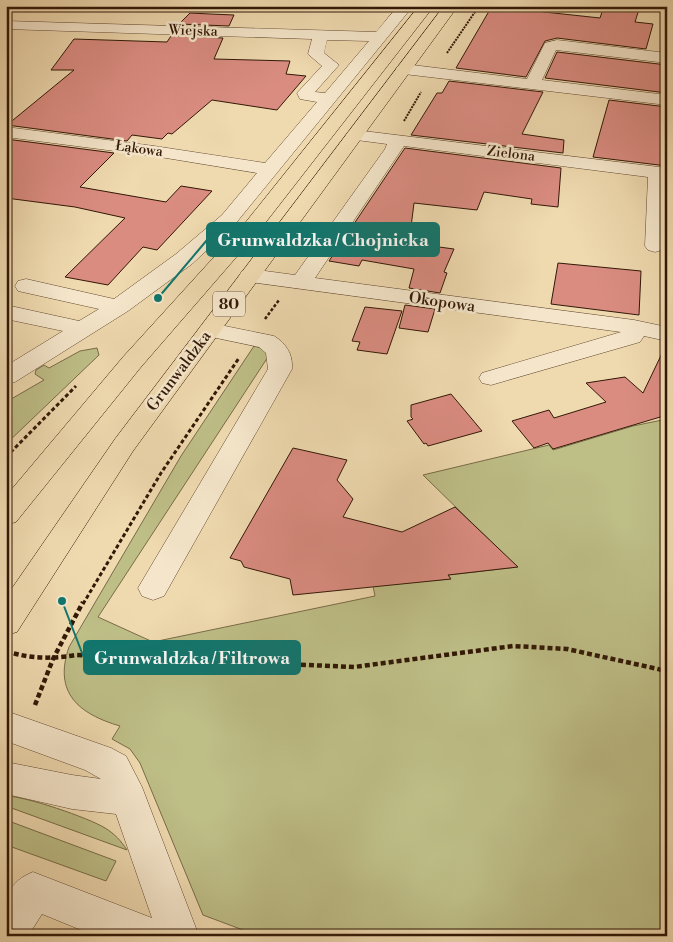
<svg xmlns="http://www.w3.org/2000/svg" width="673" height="942" font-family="'Libre Bodoni',serif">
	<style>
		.green { fill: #bebe87; stroke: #786b46 }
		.building { fill: #da8c81; stroke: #321806 }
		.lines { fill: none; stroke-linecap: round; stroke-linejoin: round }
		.minor-casing { stroke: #614830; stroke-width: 1 }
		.major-casing { stroke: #321806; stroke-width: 1 }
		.path-far3 { stroke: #321806; stroke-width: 2; stroke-dasharray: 2 1; stroke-linecap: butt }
		.path-far2 { stroke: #321806; stroke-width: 2.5; stroke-dasharray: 3 2; stroke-linecap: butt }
		.path-far1 { stroke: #321806; stroke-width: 3; stroke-dasharray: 4 2.5; stroke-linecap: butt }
		.path { stroke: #321806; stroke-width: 4.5; stroke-dasharray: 5 3; stroke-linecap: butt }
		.minor { fill: #f5e6cb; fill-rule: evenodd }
		.major { fill: #efd9af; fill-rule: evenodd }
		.labels { text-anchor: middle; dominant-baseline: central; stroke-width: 5; stroke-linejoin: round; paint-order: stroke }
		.far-street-label { font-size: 14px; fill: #321806; stroke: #f5e6cb }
		.shield { fill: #f5e6cb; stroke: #6c5641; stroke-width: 1 }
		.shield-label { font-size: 15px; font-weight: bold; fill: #321806 }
		.street-label { font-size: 16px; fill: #321806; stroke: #f5e6cb }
		.leader { fill: none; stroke: #0f766e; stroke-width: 2 }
		.callout-dot { fill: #0f766e; stroke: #f5e6cb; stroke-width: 2 }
		.callout { fill: #0f766e; stroke: #0f766e; stroke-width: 2 }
		.callout-label { font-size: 18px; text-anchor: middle; font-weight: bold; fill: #fff }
	</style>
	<rect width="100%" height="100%" fill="#efd9af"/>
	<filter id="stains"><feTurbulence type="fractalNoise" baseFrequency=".004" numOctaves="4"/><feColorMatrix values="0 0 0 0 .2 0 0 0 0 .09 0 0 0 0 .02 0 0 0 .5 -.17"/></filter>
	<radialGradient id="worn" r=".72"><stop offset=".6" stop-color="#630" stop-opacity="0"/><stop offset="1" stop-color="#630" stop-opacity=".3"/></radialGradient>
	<g class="green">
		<path d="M254,346l11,3 3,7 -2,4 -168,257 55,25 222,-46 -2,-10 77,-7 -2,-4 69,-8 -94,-92 126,-30 4,5 80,-24 34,-7v517h-408l-56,-21 -63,-152 -10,-14 -18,-10 8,-13c-41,-12 -67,-33 -51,-79l112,-191z"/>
		<path d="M97,348l2,7 -93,89v-42l38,-22 -9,-6 1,-4 8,-5 5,3 31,-17z"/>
		<path d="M6,796c19,0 83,22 99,32 10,6 16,13 22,22l-121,-44z"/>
		<path d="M6,820l110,41 -10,20 -97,-35 -3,4z"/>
	</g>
	<g class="building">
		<path d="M492,6h45l-2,5 65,7 4,-12h36l-5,16 18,2 -7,25 -89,-11 -12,3 -19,36 -70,-9z"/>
		<path d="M190,13l20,1 24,1 -5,11 -50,-2z"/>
		<path d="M171,36l52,2 -9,21 76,2 -4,13 20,2 -29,34 -65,-10 -40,34 -4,-1 -6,6 -30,-4 -5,6 -120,-16 67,-55h-23l23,-31 93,3z"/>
		<path d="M557,52l110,13v28l-122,-15z"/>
		<path d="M449,81l94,11 -21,42 42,6 -1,13 -152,-18 26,-42h5z"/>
		<path d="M609,100l58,7v59l-74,-9z"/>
		<path d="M6,139l108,14 -34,34 86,15 15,-16 31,5 -55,59 -14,-3 -35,38 -43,-8 60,-59 -50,-11 -69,-9z"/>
		<path d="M405,148l156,20 -3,39 -27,-3 1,-5 -48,-7 -7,18 -63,-7 -5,40 45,6 -10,23 3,1 -7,20 -31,-5 5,-19 -52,-9 -3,6 -30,-5z"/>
		<path d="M558,263l83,8 -2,44 -88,-11z"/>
		<path d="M405,305l30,4 -7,23 -29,-4z"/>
		<path d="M365,307l37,4 -15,43 -30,-4 3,-8 -8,-1z"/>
		<path d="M667,343v72l-114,34 -5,-6 -14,5 -22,-27 37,-11 5,8 52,-16 -20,-19 39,-6 18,16z"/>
		<path d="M451,394l31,37 -54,15 -2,-3 -2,1 -17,-23 6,-2 -2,-2v-12z"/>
		<path d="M293,448l54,12 -10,20 16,19 -10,18 59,15 53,-25 63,60 -70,8 3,4 -158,16 -3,-16 -46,-12 -3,-6 -11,-3z"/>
	</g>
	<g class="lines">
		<g class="minor-casing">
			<g id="minor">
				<path d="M398,6h15l-177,217 -44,41 -64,47 -113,71 -9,2v-18l57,-35 -57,-12v-14l73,16 20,-12 -81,-18 -3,-5 3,-5 8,-2 88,20 62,-45 46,-39 35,-42 -103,-17 -148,-19v-10l148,19 111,17 52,-61 -17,-3 -3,-6 25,-27 -14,-12 4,-15 -306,-10v-8l370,11zM327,40l42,1 -44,52 -10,-1 24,-27 -15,-12z"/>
				<path d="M557,40l110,13v10l-111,-13 -14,30 125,15v10l-263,-31 -6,-2 -2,-3 2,-3 6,-2 123,15 18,-36z"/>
				<path d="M355,130l312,38 -2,78 -3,4 -7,2 -7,-2 -3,-4 3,-69 -244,-31 -89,132 319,42 33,7v14l-23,-5 -4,6 -149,43 -9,-2 -3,-5 3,-5 139,-41 -379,-51 -3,-5 3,-5 8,-2 45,6 90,-126 2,-5 -38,-5 -3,-4 3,-4z"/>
				<path d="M210,323l64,13c13,8 19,19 18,33l-128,227 -11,4 -11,-4 -4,-8 130,-219 -2,-16 -7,-6 -57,-12 -4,-5 4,-5z"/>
				<path d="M6,711l105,37 15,8 16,31 57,149h-103l-54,-22 -14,22h-22c0,-30 -5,-51 27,-64l119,46 -36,-104 -44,-5 -66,-15v-32l66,13 29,4 -16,-9 -79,-29z"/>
			</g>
		</g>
		<g class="major-casing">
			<g id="major">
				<path d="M419,6h15l-175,225 -118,136 -125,155 -10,3v-29l117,-139 122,-134z"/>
				<path d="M444,6h14l-325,445 -116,181 -11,3v-38l109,-158z"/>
			</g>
		</g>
		<g class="path-far3">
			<path d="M447,53l32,-47"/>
			<path d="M404,121l17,-29"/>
		</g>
		<path class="path-far2" d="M265,319l14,-19"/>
		<g class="path-far1">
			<path d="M6,457l70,-71"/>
			<path d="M83,604l78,-131 78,-115"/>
		</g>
		<g class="path">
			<path d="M6,651c24,8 46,8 70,4l278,12 159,-21 54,3 100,22"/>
			<path d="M35,705l18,-46 30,-57"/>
		</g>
		<use href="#minor" class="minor"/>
		<use href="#major" class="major"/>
	</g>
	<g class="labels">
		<g class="far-street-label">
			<text transform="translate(193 31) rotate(2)">Wiejska</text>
			<text transform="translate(139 149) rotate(8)">Łąkowa</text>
			<text transform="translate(511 154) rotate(7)">Zielona</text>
		</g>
		<rect class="shield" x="213" y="291.5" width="32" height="25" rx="4"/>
		<g class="shield-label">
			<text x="229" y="304">80</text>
		</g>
		<g class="street-label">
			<text transform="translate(442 302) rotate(8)">Okopowa</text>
			<text transform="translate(179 371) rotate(-53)">Grunwaldzka</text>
		</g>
	</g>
	<path class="leader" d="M158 298L207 240M62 601L84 658"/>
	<g class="callout-dot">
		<circle cx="158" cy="298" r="5"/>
		<circle cx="62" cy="601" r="5"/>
	</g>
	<g class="callout">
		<rect x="207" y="223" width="232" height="33" rx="5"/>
		<rect x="84" y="641" width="216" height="33" rx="5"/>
	</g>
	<g class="callout-label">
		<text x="323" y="246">Grunwaldzka / Chojnicka</text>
		<text x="192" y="664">Grunwaldzka / Filtrowa</text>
	</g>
	<rect width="673" height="942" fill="none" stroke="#efd9af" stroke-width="25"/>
	<rect x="8" y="8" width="658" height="927" fill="none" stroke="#321806" stroke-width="2.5"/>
	<rect x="12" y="12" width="648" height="917" fill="none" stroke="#321806"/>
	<rect width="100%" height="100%" filter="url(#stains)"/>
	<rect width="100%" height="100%" fill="url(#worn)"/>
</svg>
